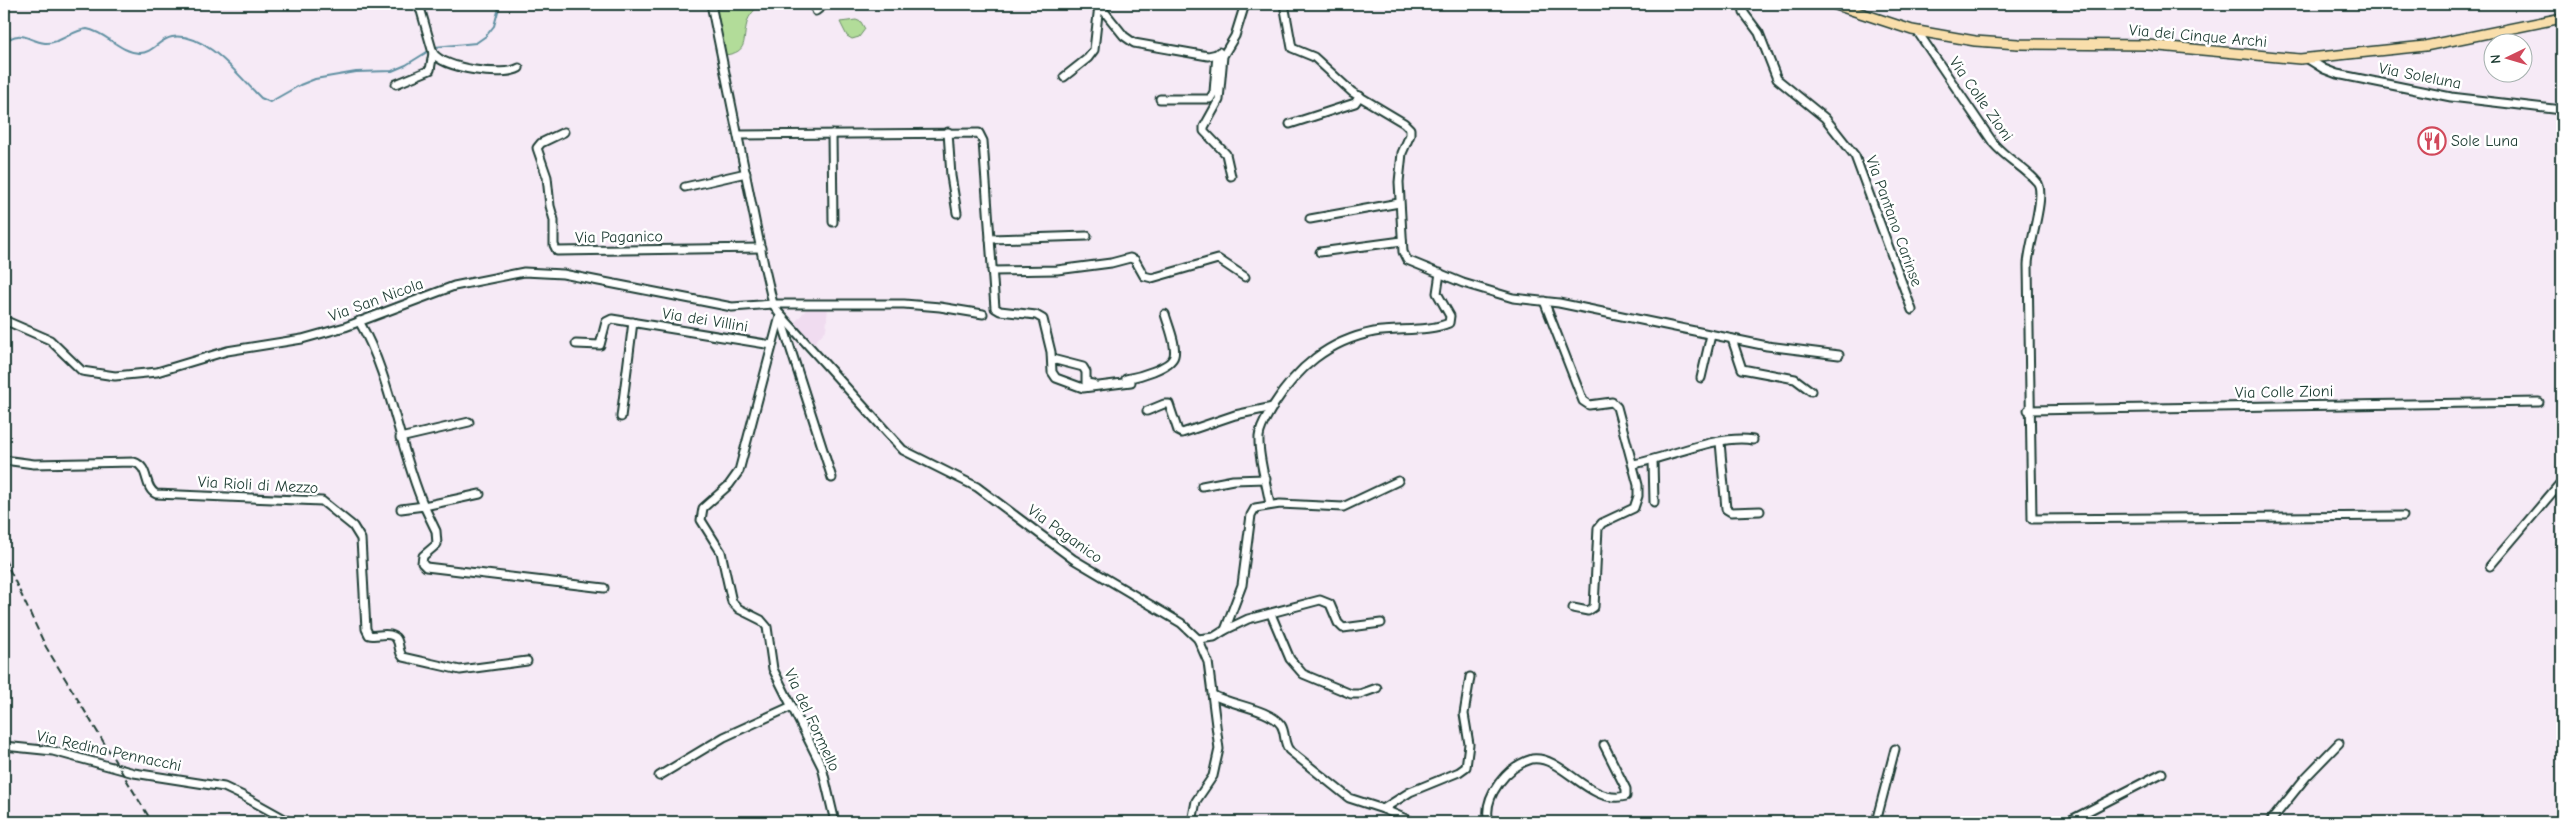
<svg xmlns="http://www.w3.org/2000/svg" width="2566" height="826" font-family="'Comic Neue',sans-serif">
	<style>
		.built { fill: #f0dcf0 }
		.green { fill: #b2dc99; stroke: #688c66 }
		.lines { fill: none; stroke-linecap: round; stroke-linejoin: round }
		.stream { stroke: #6090a2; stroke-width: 2 }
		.minor-casing { stroke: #1f3d34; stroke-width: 11 }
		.major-casing { stroke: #1f3d34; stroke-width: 12 }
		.minor { stroke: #fff; stroke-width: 7 }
		.major { stroke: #f9deab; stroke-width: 9 }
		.rail { stroke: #1f3d34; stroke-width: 2; stroke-dasharray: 8 4; stroke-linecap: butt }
		.labels { text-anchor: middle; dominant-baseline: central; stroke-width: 5; stroke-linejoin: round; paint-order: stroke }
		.street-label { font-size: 16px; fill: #1f3d34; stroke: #fff }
		.poi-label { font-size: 16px; fill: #1f3d34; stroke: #fff; text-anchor: start }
	</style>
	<rect width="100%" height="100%" fill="#f6eaf6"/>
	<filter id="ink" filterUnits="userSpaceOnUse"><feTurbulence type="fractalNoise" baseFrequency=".02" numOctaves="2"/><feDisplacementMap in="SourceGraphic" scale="10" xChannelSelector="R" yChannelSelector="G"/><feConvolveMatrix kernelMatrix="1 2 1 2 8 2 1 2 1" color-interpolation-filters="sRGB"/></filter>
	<g filter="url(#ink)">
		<path class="built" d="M809,306l19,1 -2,23 -14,15 -19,-20z"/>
		<g class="green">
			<path d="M714,4h47c-5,4 -13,12 -14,19 -5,18 2,29 -22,32z"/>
			<path d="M856,20l5,2 4,7 -6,8 -7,2 -5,-3 -7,-14z"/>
		</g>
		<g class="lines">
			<path class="stream" d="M4,43c16,-15 24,-2 41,0 15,1 27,-13 42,-14 19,3 32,23 52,24 13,1 20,-14 33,-16 35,-5 67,40 89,61l9,4 30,-17 15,-6 41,-7 36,-1 14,-6 29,-18 41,-4 10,-7 8,-10 6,-22"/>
			<g class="minor-casing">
				<g id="minor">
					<path d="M416,4l5,7 12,42c11,16 71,24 86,15"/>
					<path d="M711,4l53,261 9,39 5,8 125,138 74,37 96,72 108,64 17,16 10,23 11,87 -6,27 -17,25 -4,21"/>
					<path d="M1284,4l8,44 22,9 38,35 52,31 6,6v6l-8,18 -3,29 4,70 4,8 56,23 50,15 46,5 208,43 72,9"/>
					<path d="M1743,4l1,9 15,20 18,46 48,39 30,38 57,154"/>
					<path d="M816,11l9,-7"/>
					<path d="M1917,31l77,113c13,15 31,24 43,38 10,11 -9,65 -9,83l4,254 371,-3"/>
					<path d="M2308,59l16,10 13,5 114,23 111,13"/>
					<path d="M1064,77l24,-19 6,-8 5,-45 25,31 10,7 74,13 9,-2"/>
					<path d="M396,84l34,-14 3,-17"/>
					<path d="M1160,99h50l4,-7 3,-38 2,-2"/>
					<path d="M1290,124l65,-21 5,-7"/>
					<path d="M564,132l-23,11 -4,5 10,29 3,29 4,14v25l3,6 204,-3"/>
					<path d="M948,132l3,44 6,37"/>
					<path d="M832,134l1,88"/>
					<path d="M739,135l240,-2 4,8 12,167 5,3 36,4 7,4 8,33 1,20 4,6 27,10 48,-6"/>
					<path d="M1231,176l-5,-22 -22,-23v-4l15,-27 4,-44 12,-20 10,-32"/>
					<path d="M685,187l61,-14"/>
					<path d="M1310,219l89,-16"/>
					<path d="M990,239l97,-3"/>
					<path d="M1320,252l82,-11"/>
					<path d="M992,271l65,-1 54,-7 19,-5 5,2 9,16 8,2 66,-19 27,18"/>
					<path d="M1544,301l39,100 6,4 23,-3 5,5 21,78v11l-4,12 -32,15 -4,5 -4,79 -6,4 -15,-3"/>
					<path d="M780,316l-41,155 -10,14 -26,23 -2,12 20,32 11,50 7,7 22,11 6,7 6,42 49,98 13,55"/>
					<path d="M781,319l51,159"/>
					<path d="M4,320l46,20 32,31 33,5 42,-4 70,-21 75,-12 43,-12 109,-41 70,-14 39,2 169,33 41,-3h131l36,3 43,7"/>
					<path d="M359,321c33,57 39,125 65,185l56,-12"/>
					<path d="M1732,339l10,30 53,10 16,12"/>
					<path d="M576,344l24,1 6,-23 6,-3 160,26"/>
					<path d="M1052,359l31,8 3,5v11l7,1"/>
					<path d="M1701,378l10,-43"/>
					<path d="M1126,379c11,-2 45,-11 48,-23 3,-11 -6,-31 -9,-42"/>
					<path d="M2028,410l511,-8"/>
					<path d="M1147,411l17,-7h5l9,27 4,2 53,-18 38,-8"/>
					<path d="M621,417l12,-95"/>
					<path d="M400,438l69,-16"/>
					<path d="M1720,442l6,67 5,3 29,-1"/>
					<path d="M4,460l30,4 100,-2c16,5 9,25 22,32l166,7 31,25 8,13 5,90 3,6c7,2 17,-3 24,1 8,3 4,15 10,21l57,13 67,-9"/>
					<path d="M1653,460l1,42"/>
					<path d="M1634,464c36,-7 84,-30 119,-24"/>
					<path d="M1202,486l31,-6 33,-1"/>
					<path d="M2558,487l4,11"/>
					<path d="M1270,505c-3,-21 -12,-46 -11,-68 1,-11 9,-21 14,-31 24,-38 55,-65 101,-74 22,-4 55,0 75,-9l1,-7 -13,-23 3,-20"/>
					<path d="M401,509l23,-3 12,25 1,13 -14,12 -1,7 4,4 178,21"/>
					<path d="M2490,566l72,-85"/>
					<path d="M1271,614l19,45 13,15 48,20h9l17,-6"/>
					<path d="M1225,630l23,-11 72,-19 10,4 8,19 5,5 38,-5"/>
					<path d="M1198,639l16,-2 11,-7 17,-45 9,-70 4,-7 25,-4 63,3 55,-26"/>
					<path d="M1213,695c18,10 57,14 68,30 5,8 2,17 8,25l60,48 34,11 30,13"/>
					<path d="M4,746l49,5 81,22 90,14 19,9 47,26"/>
					<path d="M659,776l65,-39 68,-31"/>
					<path d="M1383,809l27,-17 49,-20 7,-5 3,-23 -5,-30 6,-37"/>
					<path d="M1489,822c-7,-25 18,-56 43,-63 31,-4 57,47 94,37v-7l-22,-44"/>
					<path d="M1876,822l19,-73"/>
					<path d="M2067,822l95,-49"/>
					<path d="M2270,822l36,-45 33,-34"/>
				</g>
			</g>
			<g class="major-casing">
				<path id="major" d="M1833,4l79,26 63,11 43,3 130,1 152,14 125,-13 137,-28"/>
			</g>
			<use href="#minor" class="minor"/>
			<use href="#major" class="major"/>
			<path class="rail" d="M4,558l42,89 106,175"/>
		</g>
	</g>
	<defs>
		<g id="restaurant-ring" transform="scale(1.4375)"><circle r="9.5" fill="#fff" stroke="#d1495b" stroke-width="1.5"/><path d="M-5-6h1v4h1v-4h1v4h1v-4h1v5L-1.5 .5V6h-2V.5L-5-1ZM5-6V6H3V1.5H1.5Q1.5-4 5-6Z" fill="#d1495b"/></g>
	</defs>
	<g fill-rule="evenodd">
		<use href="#restaurant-ring" x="2432" y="141"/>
	</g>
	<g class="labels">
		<g class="street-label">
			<text transform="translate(2198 36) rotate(5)">Via dei Cinque Archi</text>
			<text transform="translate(2420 76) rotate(11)">Via Soleluna</text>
			<text transform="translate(1981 99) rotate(55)">Via Colle Zioni</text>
			<text transform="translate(1894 221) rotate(70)">Via Pantano Carinse</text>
			<text transform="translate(619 237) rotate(-1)">Via Paganico</text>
			<text transform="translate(376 300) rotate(-20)">Via San Nicola</text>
			<text transform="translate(705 320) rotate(9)">Via dei Villini</text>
			<text transform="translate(2284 392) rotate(-1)">Via Colle Zioni</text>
			<text transform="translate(258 485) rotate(3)">Via Rioli di Mezzo</text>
			<text transform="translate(1065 534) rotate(36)">Via Paganico</text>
			<text transform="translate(812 720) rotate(65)">Via del Formello</text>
			<text transform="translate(109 751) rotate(12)">Via Redina Pennacchi</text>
		</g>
		<g class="poi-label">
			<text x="2451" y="141">Sole Luna</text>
		</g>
	</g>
	<rect width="2566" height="826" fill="none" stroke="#fff" stroke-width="20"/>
	<rect x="10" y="10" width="2546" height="806" fill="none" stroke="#1f3d34" stroke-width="2" filter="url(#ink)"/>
	<g transform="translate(2508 58) rotate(265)"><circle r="24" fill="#ffffff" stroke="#a5b1ae"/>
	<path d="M0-4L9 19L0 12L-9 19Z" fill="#d1495b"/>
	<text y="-8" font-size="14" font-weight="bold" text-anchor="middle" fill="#1f3d34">N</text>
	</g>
</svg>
